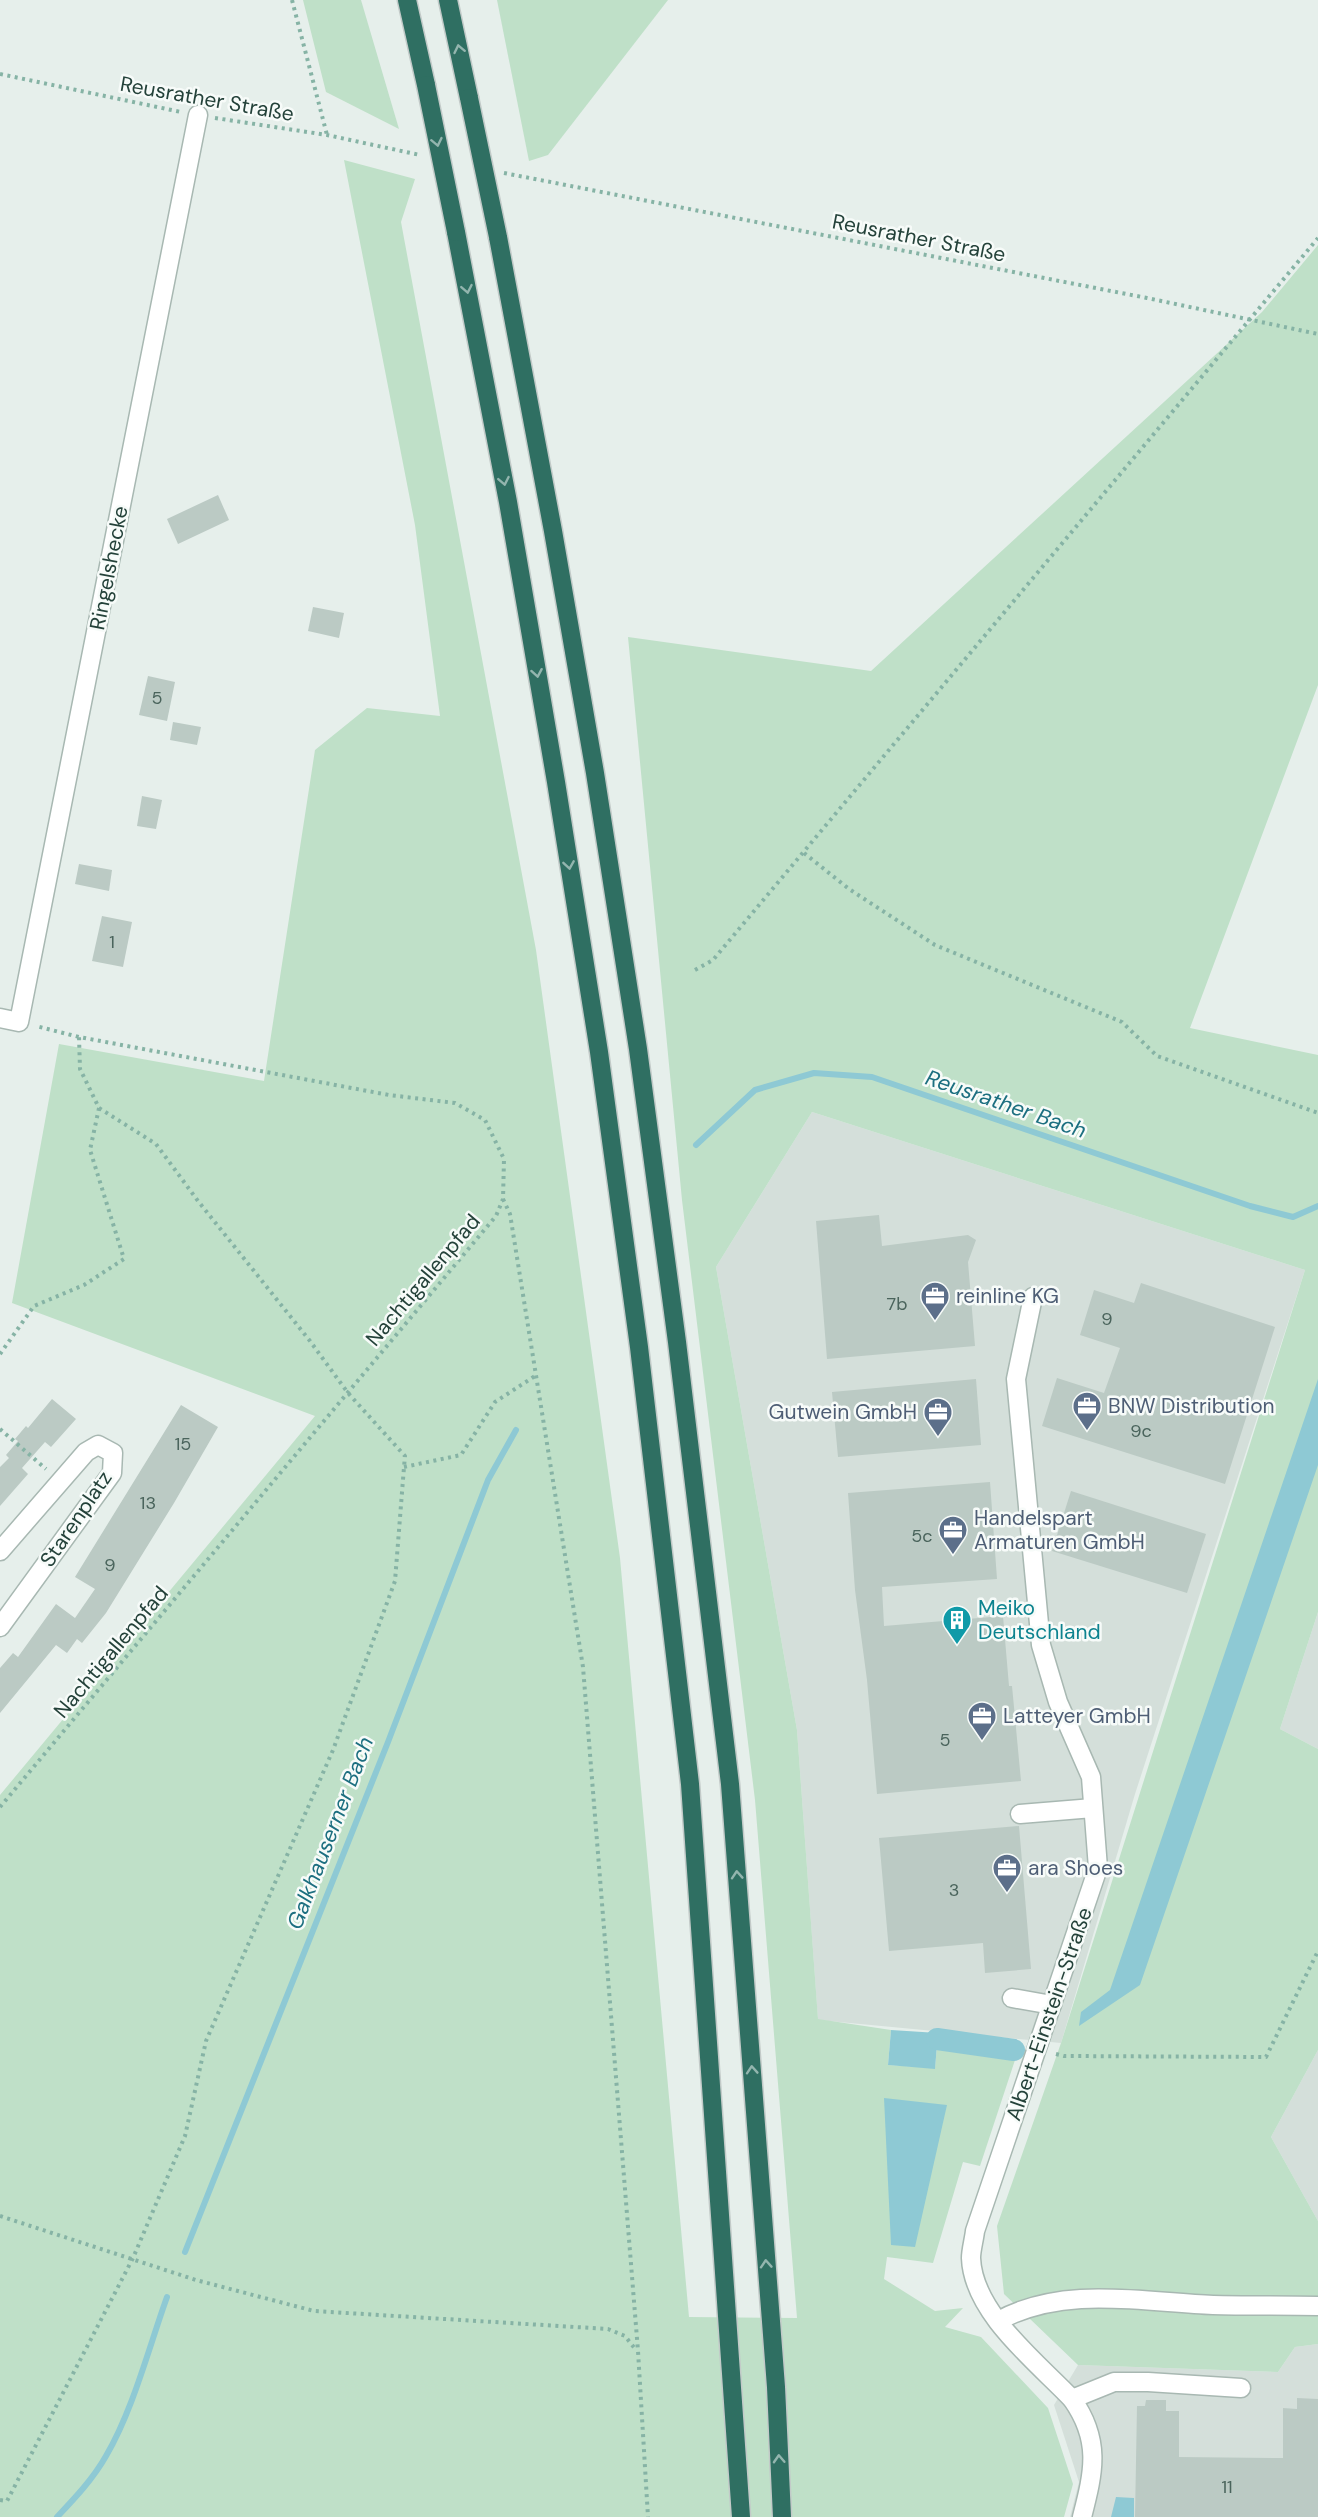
<svg xmlns="http://www.w3.org/2000/svg" width="1318" height="2517" font-family="'DM Sans',sans-serif">
	<style>
		.built { fill: #d4dfda }
		.green { fill: #bfe0c8 }
		.water { fill: #8ec9d4 }
		.lines { fill: none; stroke-linecap: round; stroke-linejoin: round }
		.stream { stroke: #8ec9d4; stroke-width: 6 }
		.canal { stroke: #8ec9d4; stroke-width: 22 }
		.building { fill: #bbcac4 }
		.minor-casing { stroke: #a8b8b2; stroke-width: 21 }
		.highway-casing { stroke: #c2cac8; stroke-width: 21 }
		.path { stroke: #86b3a5; stroke-width: 4; stroke-dasharray: 3 4.5; stroke-linecap: butt }
		.minor { stroke: #fff; stroke-width: 18 }
		.highway { stroke: #2f6f62; stroke-width: 18 }
		.highway-bridge-casing { stroke: #c2cac8; stroke-width: 21; stroke-linecap: butt }
		.highway-bridge { stroke: #2f6f62; stroke-width: 18 }
		.oneway { stroke: #93b5ae }
		.labels { text-anchor: middle; dominant-baseline: central; stroke-width: 5; stroke-linejoin: round; paint-order: stroke }
		.number-label { font-size: 18px; fill: #4a645c }
		.street-label { font-size: 21px; fill: #24423a; stroke: #f7fbf9 }
		.service-label { font-size: 21px; fill: #4e5e75; stroke: #f7fbf9; text-anchor: start }
		.culture-label { font-size: 21px; fill: #0d838f; stroke: #f7fbf9; text-anchor: start }
		.water-label { font-size: 22px; font-style: italic; fill: #1c6f80; stroke: #f7fbf9 }
	</style>
	<rect width="100%" height="100%" fill="#e6efeb"/>
	<g class="built">
		<path d="M812,1112l493,158 -170,524 -74,249 -243,-23 -21,-290 -81,-463z"/>
		<path d="M1318,1612v137l-38,-20z"/>
		<path d="M1318,2050v171l-47,-84z"/>
		<path d="M1318,2344v173h-248l9,-35 -25,-77 24,-40 200,7 17,-25z"/>
	</g>
	<g class="green">
		<path d="M303,0h58l38,129 -73,-37z"/>
		<path d="M497,0h171l-120,155 -19,6z"/>
		<path d="M344,160l71,19 -14,43 135,728 84,608 69,759 108,1 -42,-518 -73,-600 -54,-563 243,34 391,-359 56,-67v440l-128,343 128,27v557l-38,117 38,20v301l-47,87 47,84v123l-23,3 -17,25 -200,-7 -74,-71 -7,-68 64,-183 244,-773 -493,-158 -96,155 81,463 21,289 73,11 -3,35 47,3 2,-22 79,11 -36,109 -17,-4 -30,101 -46,-6 -3,22 51,32 28,-3 -18,19 36,10 67,71 25,76 -9,33h-1064v-722l315,-379 -303,-113 47,-259 205,37 51,-331 52,-42 73,8 -25,-191z"/>
	</g>
	<g class="water">
		<path d="M1318,1379v86l-178,520 -61,41 2,-14 29,-22z"/>
		<path d="M891,2030l47,3 -3,36 -47,-4z"/>
		<path d="M884,2098l63,7 -32,142 -24,-2z"/>
		<path d="M1116,2497l18,1v19h-23z"/>
	</g>
	<g class="lines">
		<g class="stream">
			<path d="M696,1145l59,-55 59,-17 58,4 378,129 43,11 25,-11"/>
			<path d="M185,2252l203,-510 100,-262 28,-50"/>
			<path d="M57,2517c18,-19 36,-38 49,-61 27,-46 43,-109 61,-159"/>
		</g>
		<path class="canal" d="M937,2039l77,11"/>
	</g>
	<g class="building">
		<path d="M218,495l11,25 -51,24 -11,-25z"/>
		<path d="M313,607l31,6 -5,25 -31,-7z"/>
		<path d="M148,676l27,6 -8,39 -28,-6z"/>
		<path d="M173,722l28,5 -4,18 -27,-5z"/>
		<path d="M142,796l20,4 -6,29 -19,-3z"/>
		<path d="M79,864l33,6 -3,21 -34,-7z"/>
		<path d="M102,916l30,6 -9,45 -31,-6z"/>
		<path d="M879,1215l3,31 86,-11 8,5 -8,22 7,84 -148,13 -11,-138z"/>
		<path d="M1141,1283l134,44 -50,157 -183,-58 15,-48 47,15 16,-45 -40,-13 14,-45 40,13z"/>
		<path d="M976,1379l5,66 -143,12 -6,-65z"/>
		<path d="M52,1399l24,20 -25,28 -6,-5 -23,26 6,6 -28,32v-39l9,-9 -3,-3 12,-14 -3,-2 11,-13 2,2z"/>
		<path d="M181,1405l37,22 -44,76 -68,110 -24,30 -5,-4 -10,14 -11,-8 -56,68v-45l13,-15 5,4 38,-53 19,14 20,-29 -20,-12z"/>
		<path d="M990,1482l7,97 -115,8 2,39 119,-10 6,70h3l9,95 -144,13 -10,-114 -12,-90 -7,-97z"/>
		<path d="M1071,1491l135,43 -19,59 -135,-42z"/>
		<path d="M1019,1826l12,143 -46,4 -2,-30 -94,8 -10,-113z"/>
		<path d="M1297,2398l21,1v118h-183l2,-111h8l1,-6h20v11h13v46l104,1v-50l14,1z"/>
	</g>
	<g class="lines">
		<g class="minor-casing">
			<g id="minor">
				<path d="M0,1018l19,4 179,-907"/>
				<path d="M1033,1297l-17,82 25,266 17,57 33,75 7,91 -123,363c-1,9 -4,19 -4,27 2,55 66,104 101,141 29,41 22,72 10,118"/>
				<path d="M0,1551l86,-99 12,-7 15,8 -1,20 -112,154"/>
				<path d="M1020,1814l73,-6"/>
				<path d="M1012,1998l40,7"/>
				<path d="M998,2321c65,-36 144,-19 215,-16 35,1 70,0 105,1"/>
				<path d="M1072,2399l42,-17h34l93,6"/>
			</g>
		</g>
		<g class="highway-casing">
			<g id="highway">
				<path d="M407,0l19,85"/>
				<path d="M448,0l21,98"/>
				<path d="M456,232l52,270 48,280 43,270 40,295 51,437 51,733"/>
				<path d="M498,237l55,294 42,242 43,276 39,293 53,442 46,603 6,130"/>
			</g>
		</g>
		<g class="path">
			<path d="M292,0l35,135"/>
			<path d="M0,74l181,38"/>
			<path d="M215,118l112,17 93,20"/>
			<path d="M504,173l643,125 171,36"/>
			<path d="M804,853l45,36 86,56 187,77 35,34 161,57"/>
			<path d="M695,970l18,-10 605,-722"/>
			<path d="M503,1199l7,15 73,453 55,684 10,166"/>
			<path d="M0,1354l34,-48 50,-21 40,-26 -34,-109 9,-42 -19,-39 -1,-32"/>
			<path d="M0,1429l46,40"/>
			<path d="M404,1467l57,-12 34,-53 40,-26"/>
			<path d="M0,1807l496,-591 7,-17 1,-40 -19,-39 -30,-17 -66,-8 -310,-58 -43,-11"/>
			<path d="M1056,2054l8,2 202,1 52,-106"/>
			<path d="M0,2216l196,64 118,31 294,18 17,7 11,14"/>
			<path d="M0,2500l7,1 126,-243 52,-122 21,-95 127,-291 62,-169 9,-114 1,-11 -57,-63 -38,-52 -112,-140 -42,-57 -57,-36"/>
		</g>
		<use href="#minor" class="minor"/>
		<use href="#highway" class="highway"/>
		<g class="highway-bridge-casing">
			<g id="highway-bridge">
				<path d="M426,85l30,147"/>
				<path d="M469,98l29,139"/>
			</g>
		</g>
		<use href="#highway-bridge" class="highway-bridge"/>
	</g>
	<defs><path id="oneway-chevron" d="M-2-3.5L2.5 0L-2 3.5" fill="none" stroke-width="1.6" stroke-linecap="round" stroke-linejoin="round" transform="scale(1.5)"/></defs>
	<g class="oneway">
		<use href="#oneway-chevron" transform="translate(459 49) rotate(-102)"/>
		<use href="#oneway-chevron" transform="translate(437 142) rotate(78)"/>
		<use href="#oneway-chevron" transform="translate(467 289) rotate(79)"/>
		<use href="#oneway-chevron" transform="translate(504 481) rotate(79)"/>
		<use href="#oneway-chevron" transform="translate(537 673) rotate(80)"/>
		<use href="#oneway-chevron" transform="translate(569 865) rotate(81)"/>
		<use href="#oneway-chevron" transform="translate(737 1875) rotate(-94)"/>
		<use href="#oneway-chevron" transform="translate(752 2070) rotate(-94)"/>
		<use href="#oneway-chevron" transform="translate(766 2264) rotate(-94)"/>
		<use href="#oneway-chevron" transform="translate(779 2459) rotate(-93)"/>
	</g>
	<defs>
		<g id="office-pin" transform="scale(1.5)"><path d="M0 17L-7.5 6A9.5 9.5 0 1 1 7.5 6Z" fill="#5c6f8a" stroke="#f7fbf9"/><path d="M-6-3h4V-5.5h4V-3h4V5H-6ZM-1-4.5V-3h2v-1.5ZM-6 0V1H6V0Z" fill="#fff"/></g>
		<g id="building-pin" transform="scale(1.5)"><path d="M0 17L-7.5 6A9.5 9.5 0 1 1 7.5 6Z" fill="#0f9aa8" stroke="#f7fbf9"/><path d="M-4-6H4V6H1V3H-1V6H-4ZM-2.5-4.3h1.7v1.8h-1.7ZM.8-4.3h1.7v1.8H.8ZM-2.5-1h1.7V.8h-1.7ZM.8-1h1.7V.8H.8Z" fill="#fff"/></g>
	</defs>
	<g fill-rule="evenodd">
		<use href="#office-pin" x="935" y="1296"/>
		<use href="#office-pin" x="1087" y="1406"/>
		<use href="#office-pin" x="938" y="1412"/>
		<use href="#office-pin" x="953" y="1530"/>
		<use href="#building-pin" x="957" y="1620"/>
		<use href="#office-pin" x="982" y="1716"/>
		<use href="#office-pin" x="1007" y="1868"/>
	</g>
	<g class="labels">
		<g class="number-label">
			<text x="157" y="698">5</text>
			<text x="112" y="942">1</text>
			<text x="897" y="1304">7b</text>
			<text x="1107" y="1319">9</text>
			<text x="1141" y="1431">9c</text>
			<text x="183" y="1444">15</text>
			<text x="148" y="1503">13</text>
			<text x="922" y="1536">5c</text>
			<text x="110" y="1565">9</text>
			<text x="945" y="1740">5</text>
			<text x="954" y="1890">3</text>
			<text x="1227" y="2487">11</text>
		</g>
		<g class="street-label">
			<text transform="translate(207 99) rotate(10)">Reusrather Straße</text>
			<text transform="translate(919 238) rotate(11)">Reusrather Straße</text>
			<text transform="translate(109 568) rotate(-79)">Ringelshecke</text>
			<text transform="translate(423 1280) rotate(-50)">Nachtigallenpfad</text>
			<text transform="translate(76 1519) rotate(-56)">Starenplatz</text>
			<text transform="translate(111 1652) rotate(-50)">Nachtigallenpfad</text>
			<text transform="translate(1049 2014) rotate(-71)">Albert-Einstein-Straße</text>
		</g>
		<g class="service-label">
			<text x="956" y="1296">reinline KG</text>
			<text x="1108" y="1406">BNW Distribution</text>
			<text x="917" y="1412" text-anchor="end">Gutwein GmbH</text>
			<text x="974" y="1518">Handelspart<tspan x="974" dy="24">Armaturen GmbH</tspan></text>
			<text x="1003" y="1716">Latteyer GmbH</text>
			<text x="1028" y="1868">ara Shoes</text>
		</g>
		<g class="culture-label">
			<text x="978" y="1608">Meiko<tspan x="978" dy="24">Deutschland</tspan></text>
		</g>
		<g class="water-label">
			<text transform="translate(1006 1104) rotate(19)">Reusrather Bach</text>
			<text transform="translate(330 1833) rotate(-69)">Galkhauserner Bach</text>
		</g>
	</g>
</svg>
